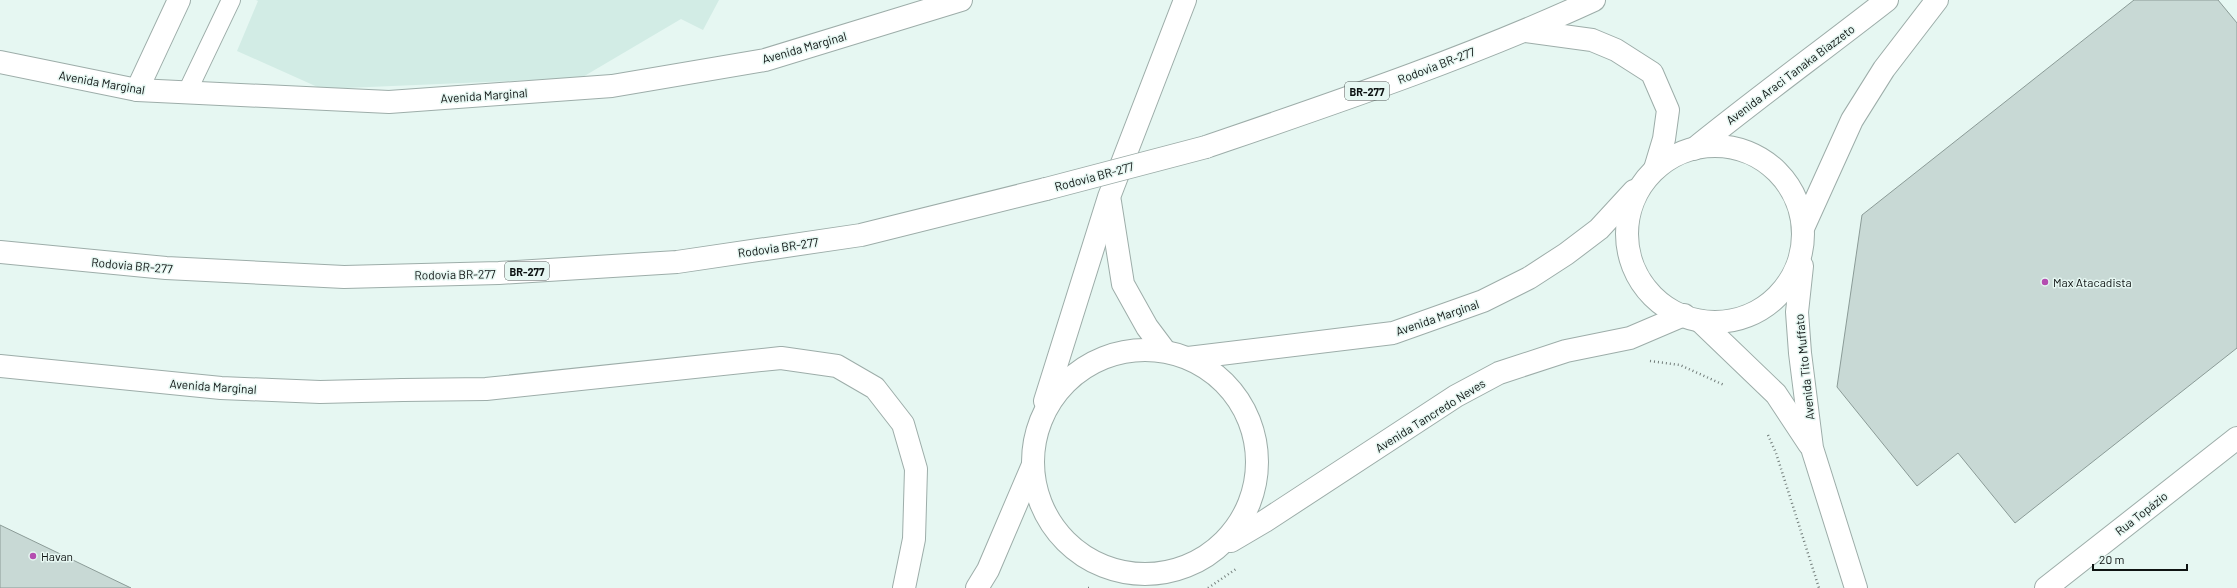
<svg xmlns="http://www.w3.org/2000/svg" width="2237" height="588" font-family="Barlow,sans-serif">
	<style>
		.built { fill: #d2ece5 }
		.building { fill: #c8d9d5; stroke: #8b9b97 }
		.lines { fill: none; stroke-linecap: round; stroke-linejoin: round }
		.service-casing { stroke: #9dada9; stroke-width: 20 }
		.minor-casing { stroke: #9dada9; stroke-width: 24 }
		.tertiary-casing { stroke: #9dada9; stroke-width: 24 }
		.secondary-casing { stroke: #9dada9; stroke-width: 24 }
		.primary-casing { stroke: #9dada9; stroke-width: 24 }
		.trunk-casing { stroke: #9dada9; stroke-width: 24 }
		.path { stroke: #737e7b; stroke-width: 2.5; stroke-dasharray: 1 3; stroke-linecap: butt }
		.service { stroke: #fff; stroke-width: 18 }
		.minor { stroke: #fff; stroke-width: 22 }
		.tertiary { stroke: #fff; stroke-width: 22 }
		.secondary { stroke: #fff; stroke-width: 22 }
		.primary { stroke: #fff; stroke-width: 22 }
		.trunk { stroke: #fff; stroke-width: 22 }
		.trunk-bridge-casing { stroke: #9dada9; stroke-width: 24; stroke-linecap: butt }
		.trunk-bridge { stroke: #fff; stroke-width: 22 }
		.poi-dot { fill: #b44db0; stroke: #e6f7f2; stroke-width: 1.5 }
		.labels { text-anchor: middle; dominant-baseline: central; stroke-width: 3; stroke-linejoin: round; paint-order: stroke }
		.shield { fill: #e6f7f2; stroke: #4f5755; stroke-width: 1 }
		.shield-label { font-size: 11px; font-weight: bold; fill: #0e1312 }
		.street-label { font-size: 12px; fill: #0e1312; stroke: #e6f7f2 }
		.poi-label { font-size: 12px; fill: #0e1312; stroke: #e6f7f2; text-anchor: start }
	</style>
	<rect width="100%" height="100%" fill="#e6f7f2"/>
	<path class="built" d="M256,0h463l-16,30 -22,-11 -100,59 -259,11 -85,-38 21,-50z"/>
	<g class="building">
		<path d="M2134,0h84l19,23v325l-222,175 -57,-70 -41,33 -80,-99 25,-172z"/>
		<path d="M0,525l131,63h-131z"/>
	</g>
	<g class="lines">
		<g class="service-casing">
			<path id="service" d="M187,92l44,-92"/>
		</g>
		<g class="minor-casing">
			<g id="minor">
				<path d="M137,90l42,-90"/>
				<path d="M2046,588l191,-150"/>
			</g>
		</g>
		<g class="tertiary-casing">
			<g id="tertiary">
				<path d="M1694,149c63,-51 129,-99 193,-149"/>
				<path d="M1804,226l48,-106 32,-51 53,-69"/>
			</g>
		</g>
		<g class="secondary-casing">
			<g id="secondary">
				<path d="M0,62l137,28 252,12 223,-16 153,-26 196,-60"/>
				<path d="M0,366l221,22 99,4 83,-2"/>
			</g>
		</g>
		<g class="primary-casing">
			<g id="primary">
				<circle cx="1715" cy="234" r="88"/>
				<path d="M1110,202l13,82 24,43 18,24"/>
				<path d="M1802,266l-5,46 3,41 12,95 44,140"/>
				<path d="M1700,321l76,73 33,50"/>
				<circle cx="1145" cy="462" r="112"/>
				<path d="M1188,358l205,-25 90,-32 46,-23 37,-24 33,-25 35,-38"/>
				<path d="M403,390l83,-1 295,-31 56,8 38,22 28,36 13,45 -2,70 -10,49"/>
				<path d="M1045,401l64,-204 76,-197"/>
				<path d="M1231,541l34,-20 191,-125 43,-23 67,-22 64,-13 54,-23"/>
				<path d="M977,588l11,-18 44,-103"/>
			</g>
		</g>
		<g class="trunk-casing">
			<g id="trunk">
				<path d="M1526,31l66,9 24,10 36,23 16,37 -4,29 -9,30"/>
				<path d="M1206,147c131,-45 262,-89 388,-147"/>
				<path d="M0,252l166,16 178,9 155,-4 178,-11 184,-27 185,-46"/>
			</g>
		</g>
		<g class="path">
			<path d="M1650,361l30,4 44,20"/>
			<path d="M1768,435l8,18 43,135"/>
			<path d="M1088,588h2"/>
			<path d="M1208,588l28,-19"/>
		</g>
		<use href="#service" class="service"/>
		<use href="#minor" class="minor"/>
		<use href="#tertiary" class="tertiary"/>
		<use href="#secondary" class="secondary"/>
		<use href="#primary" class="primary"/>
		<use href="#trunk" class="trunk"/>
		<g class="trunk-bridge-casing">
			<path id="trunk-bridge" d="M1046,189l160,-42"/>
		</g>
		<use href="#trunk-bridge" class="trunk-bridge"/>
	</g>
	<g class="poi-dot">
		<circle cx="2045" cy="282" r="4"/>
		<circle cx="33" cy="556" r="4"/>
	</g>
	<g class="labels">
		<g class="shield">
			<rect x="1345" y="82" width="44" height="18" rx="3"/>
			<rect x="505" y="262" width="44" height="18" rx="3"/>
		</g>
		<g class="shield-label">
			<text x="1367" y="91">BR-277</text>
			<text x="527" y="271">BR-277</text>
		</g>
		<g class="street-label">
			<text transform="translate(804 47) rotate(-16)">Avenida Marginal</text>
			<text transform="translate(1436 65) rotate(-21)">Rodovia BR-277</text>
			<text transform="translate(1790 74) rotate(-37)">Avenida Araci Tanaka Biazzeto</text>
			<text transform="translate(102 82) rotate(10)">Avenida Marginal</text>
			<text transform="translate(484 95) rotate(-4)">Avenida Marginal</text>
			<text transform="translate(1094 176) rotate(-15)">Rodovia BR-277</text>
			<text transform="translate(778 247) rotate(-8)">Rodovia BR-277</text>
			<text transform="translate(132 265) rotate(5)">Rodovia BR-277</text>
			<text transform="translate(455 274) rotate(-1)">Rodovia BR-277</text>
			<text transform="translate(1437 317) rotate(-19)">Avenida Marginal</text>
			<text transform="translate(1804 367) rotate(-96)">Avenida Tito Muffato</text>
			<text transform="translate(213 386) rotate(4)">Avenida Marginal</text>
			<text transform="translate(1430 415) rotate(-32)">Avenida Tancredo Neves</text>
			<text transform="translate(2141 513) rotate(-38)">Rua Topázio</text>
		</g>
		<g class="poi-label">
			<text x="2053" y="282">Max Atacadista</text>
			<text x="41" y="556">Havan</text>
		</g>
	</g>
	<path d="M2093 564v6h94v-6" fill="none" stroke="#0e1312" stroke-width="2"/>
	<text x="2099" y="564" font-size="12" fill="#0e1312" stroke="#e6f7f2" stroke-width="3" paint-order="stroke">20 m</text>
</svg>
